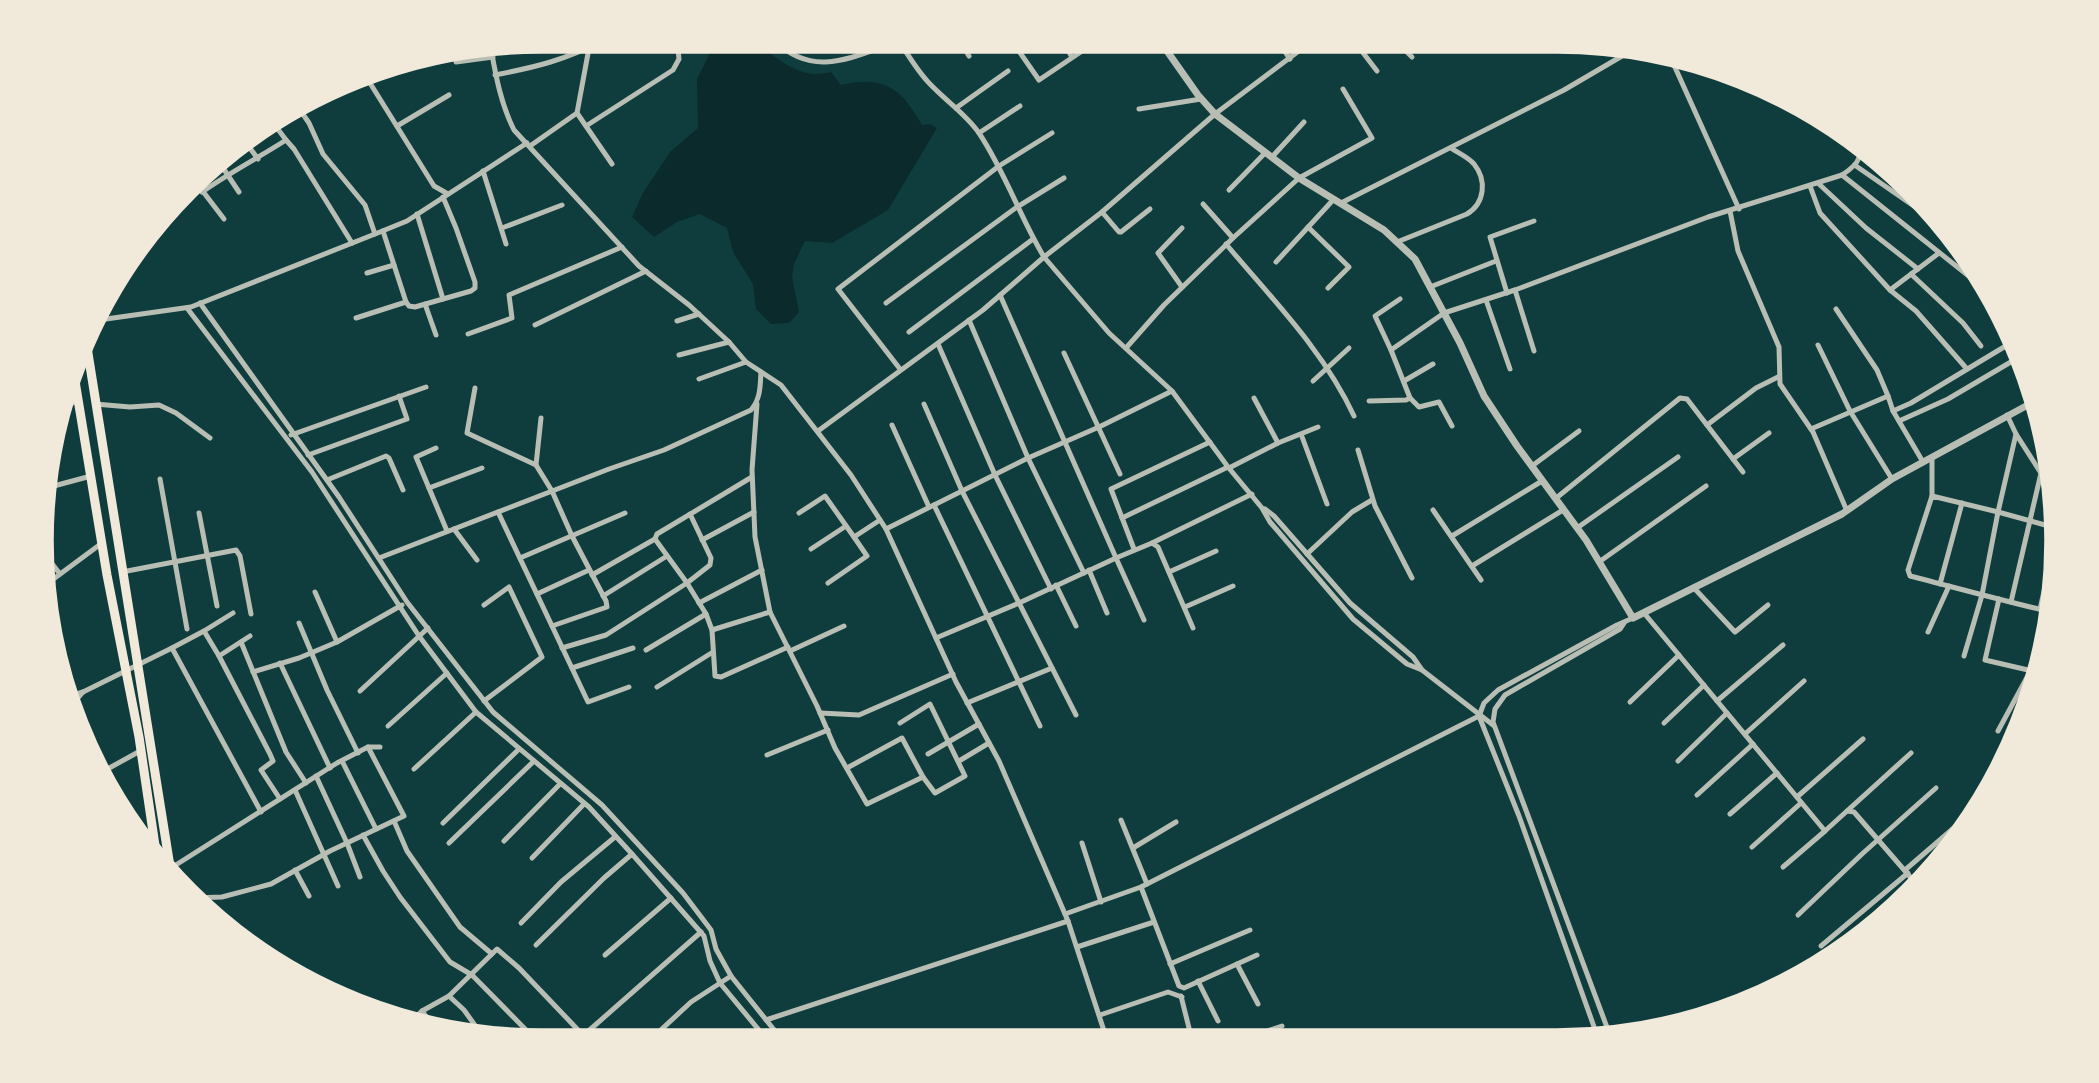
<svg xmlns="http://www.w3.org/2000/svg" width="2099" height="1083" font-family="Signika,sans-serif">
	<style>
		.water { fill: #0a2a2b }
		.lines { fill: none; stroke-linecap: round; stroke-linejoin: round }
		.minor { stroke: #b8beb3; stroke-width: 5 }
		.tertiary { stroke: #b8beb3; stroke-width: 7 }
		.primary { stroke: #f1e9da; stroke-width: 9 }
		.rim { fill: none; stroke: #f1e9da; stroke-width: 3.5 }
	</style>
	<rect width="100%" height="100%" fill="#0f3d3e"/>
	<path class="water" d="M735,40h21c14,15 38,33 58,34 6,0 12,-1 17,-2l10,13c43,-10 60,3 81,40l8,-1 7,4 -49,82 -56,33 -27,-2 -11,23 -2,13 7,35 -10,11 -18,1 -15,-15 -3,-25 -20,-32 -6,-24 -27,-14 -23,8 -23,15 -22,-20 11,-24 27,-41 28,-24 -1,-49 13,-26z"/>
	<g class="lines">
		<g class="minor">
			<path d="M774,40c40,40 80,16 125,1"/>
			<path d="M857,41l5,12"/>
			<path d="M899,41c9,14 19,31 31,43 16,17 36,30 49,49 26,39 41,84 65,124l58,-45 113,-98 97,-73"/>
			<path d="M960,41l9,15"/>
			<path d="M1012,41l27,39 58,-39"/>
			<path d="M1062,41l10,16"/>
			<path d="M1278,41l12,18"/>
			<path d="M1354,41l23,30"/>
			<path d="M1396,41l16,16"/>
			<path d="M491,49c5,28 10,55 23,81l125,136 50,39 40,37 17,20 35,23 70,90 35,54 70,153 43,79 69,160 39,119"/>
			<path d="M1669,54l70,155"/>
			<path d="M456,62l37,-5"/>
			<path d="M365,75l69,111 14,8"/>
			<path d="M495,75c41,-8 71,-15 108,-35"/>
			<path d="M1755,83l81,53 34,15"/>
			<path d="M956,108l52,-37"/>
			<path d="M1139,109l62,-10"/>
			<path d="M300,110l9,13 14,31 42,51 10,29"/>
			<path d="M577,113l35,51"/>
			<path d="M397,126l52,-31"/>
			<path d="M586,126l87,-56 6,-11 -2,-19"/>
			<path d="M979,133l41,-27"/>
			<path d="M244,140l14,19"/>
			<path d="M286,140l8,9 58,94"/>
			<path d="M530,146l47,-33 12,-65"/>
			<path d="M1272,157l32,-35"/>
			<path d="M219,162l20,30"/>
			<path d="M1856,166l91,63"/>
			<path d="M483,171l23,73"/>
			<path d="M1842,175l153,122"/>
			<path d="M1819,184l47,44 52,41"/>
			<path d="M198,185l26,34"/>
			<path d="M1810,186l10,27 70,77 49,-37"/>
			<path d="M1229,190l37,-38"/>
			<path d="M202,192c27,-19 56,-34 84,-52l-12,-16"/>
			<path d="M1341,203l223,-113 70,-41"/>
			<path d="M1203,204l30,34"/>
			<path d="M1730,211l8,40 41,96 1,37 33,48 34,79"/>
			<path d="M1102,212l17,20h2l29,-23"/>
			<path d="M417,214l26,85"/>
			<path d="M1308,227l41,40 -21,21"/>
			<path d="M502,228l60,-23"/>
			<path d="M1182,228l-24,25 24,34"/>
			<path d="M1397,242l70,-28c18,-11 20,-34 7,-50 -6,-7 -16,-11 -23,-16"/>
			<path d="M1226,244c46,55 98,107 128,172"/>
			<path d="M1276,262l58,-63"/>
			<path d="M367,273l27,-8"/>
			<path d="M1911,274l52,49 18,23"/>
			<path d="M1430,287l66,-26"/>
			<path d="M1515,290l19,61"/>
			<path d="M1890,290l26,21 51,58"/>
			<path d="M1507,293l-17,-56 44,-16"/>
			<path d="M1486,300l24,69"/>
			<path d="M406,302l3,4 6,1 56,-16 4,-3v-6l-19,-54 -13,-31"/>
			<path d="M200,303l139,194 68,105 86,110 109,93 81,88 28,37 5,19 15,27 52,65"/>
			<path d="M886,303l131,-96 47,-29"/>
			<path d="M425,304l11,31"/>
			<path d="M187,308l125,164 107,164 57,76 113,95 43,47 72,82 6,25 10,22 48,58"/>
			<path d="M1836,309l41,61 11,26"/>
			<path d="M356,318l50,-16 -23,-71"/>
			<path d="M99,320l92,-13 184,-73 32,-13 120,-78"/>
			<path d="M969,320l59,138 56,115"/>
			<path d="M677,321l22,-7"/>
			<path d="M535,325l111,-54"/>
			<path d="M909,332l124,-93"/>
			<path d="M468,334l44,-16 -3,-23 113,-48"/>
			<path d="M938,344l57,131 56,114"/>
			<path d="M1818,345l32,66 42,68"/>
			<path d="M1126,348l38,-43 69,-67 66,-60 73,-40 -29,-49"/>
			<path d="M1391,350l-16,-34 25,-17"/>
			<path d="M1064,353l56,121"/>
			<path d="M679,355l50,-13"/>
			<path d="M900,369l-62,-80 161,-123 53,-33"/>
			<path d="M699,379l47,-17"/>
			<path d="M1313,381l36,-33"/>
			<path d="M1404,381l29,-17"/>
			<path d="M475,388l-8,45 69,32 16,26 20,45 34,65 1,6 -55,19"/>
			<path d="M1254,398l24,45"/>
			<path d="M1410,398l9,9 20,-5 13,24"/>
			<path d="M1369,401l37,-1 4,-2 -19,-48 53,-37 71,-23 193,-73 134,-42c18,-12 24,-20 8,-39"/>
			<path d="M95,404l35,3 29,-2 17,8 34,25"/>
			<path d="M924,404l38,87 114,224"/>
			<path d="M59,408l19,-7"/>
			<path d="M1893,411l18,-8 103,-62"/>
			<path d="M2007,415l9,19 39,61"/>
			<path d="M1899,421l49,-22 73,-43"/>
			<path d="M892,425l37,82"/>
			<path d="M1707,425l49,-37 22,-11"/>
			<path d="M1811,429l77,-33 5,15 30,51"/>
			<path d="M818,431l165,-121 61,-53 65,76 63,58 56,76 34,41 8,14 83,97 54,45 15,6"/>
			<path d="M1301,434l26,70"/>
			<path d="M2016,434l-18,78 58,16"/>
			<path d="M291,435l135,-48"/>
			<path d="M436,448l-20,9 31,74"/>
			<path d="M1358,450l17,56 37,72"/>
			<path d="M308,455l99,-36 -8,-23"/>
			<path d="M1733,459l36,-26"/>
			<path d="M536,465l5,-47"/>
			<path d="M1532,466l47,-35"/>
			<path d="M1229,468l49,-25 40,-16"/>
			<path d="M160,479l27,150"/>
			<path d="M327,480l59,-24 3,2 14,32"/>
			<path d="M50,487l41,-11"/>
			<path d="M429,488l53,-20"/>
			<path d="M1932,496v-39"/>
			<path d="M1555,499l125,-101 7,1 56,73"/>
			<path d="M934,505l106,221"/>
			<path d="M1265,509l9,7 76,87 63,54 9,13 71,55"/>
			<path d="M1433,510l48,70"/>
			<path d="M498,512l90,190 41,-15"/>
			<path d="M199,513l18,93"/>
			<path d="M799,513l26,-17 29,41 26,-17"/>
			<path d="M1122,518l106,-51"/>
			<path d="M1577,528l101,-71"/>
			<path d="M454,529l23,31"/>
			<path d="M886,529l142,-71 71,-31 73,-36"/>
			<path d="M1452,536l90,-55"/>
			<path d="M655,539l32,44 19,31 6,16 58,-18 -15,-75 -3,-67 5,-66"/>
			<path d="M702,540l52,-28"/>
			<path d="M1152,543l100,-49"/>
			<path d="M811,549l35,-23"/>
			<path d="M1134,549l-23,-60 99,-47"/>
			<path d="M1307,554l45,-42 20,-12"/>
			<path d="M46,556l14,18"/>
			<path d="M379,558l230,-89 55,-19 87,-40c10,-12 9,-24 10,-38"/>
			<path d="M520,558l105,-45"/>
			<path d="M1599,562l107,-76"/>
			<path d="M1472,566l91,-56"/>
			<path d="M1089,570l18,43"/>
			<path d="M122,572l114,-22 4,6 11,58"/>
			<path d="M1169,572l47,-21"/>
			<path d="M592,575l63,-36 2,-5 95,-57"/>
			<path d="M828,583l39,-27 -13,-19"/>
			<path d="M1940,584l22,-81"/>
			<path d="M1056,585l20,41"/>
			<path d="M44,586l58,-43"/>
			<path d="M1694,588l41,44 33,-27"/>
			<path d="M315,592l22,50"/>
			<path d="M537,594l52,-24"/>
			<path d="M603,596l64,-40"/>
			<path d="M1999,599l-14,61 56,13"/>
			<path d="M2011,602l30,-129"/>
			<path d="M699,603l63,-33"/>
			<path d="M484,605l25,-18 33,70 -58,44"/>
			<path d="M1185,607l48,-21"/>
			<path d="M2040,609l16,-71"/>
			<path d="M770,612l47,94 18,42 32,56 56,-27 12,16 30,-17 -35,-72 -30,19"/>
			<path d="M1644,613l181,218 22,-20 7,1 64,74"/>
			<path d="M1144,620l-28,-62 36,-15 6,4 35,81"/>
			<path d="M299,623l28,67 31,63"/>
			<path d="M712,630l3,46 6,1 67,-30"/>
			<path d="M204,631l29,-18"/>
			<path d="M1928,632l21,-46"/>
			<path d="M250,636l-31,20 51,98 3,7 -12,9 19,29"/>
			<path d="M936,638l83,-35 97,-45 -116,-263"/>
			<path d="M241,642l45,110 20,31"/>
			<path d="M562,648l44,-13 81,-52 23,-18 1,-7 -21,-44"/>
			<path d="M646,650l60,-36"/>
			<path d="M790,651l54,-25"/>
			<path d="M219,656l-15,-25 -32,17 89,164"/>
			<path d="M1964,656l18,-61 16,-83 -66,-16 -24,74 2,6c47,12 94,25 141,36"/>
			<path d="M280,663l50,105"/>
			<path d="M572,668l61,-20"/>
			<path d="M253,672l46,-14 38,-16 65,-37"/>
			<path d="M657,687l56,-35"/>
			<path d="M360,691l68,-63"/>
			<path d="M70,696l13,-4"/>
			<path d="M1717,701l66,-56"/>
			<path d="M1630,702l49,-47"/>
			<path d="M967,703l85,-35"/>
			<path d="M72,705l11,-13 89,-44"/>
			<path d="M820,713l39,2 94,-41"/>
			<path d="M1664,723l40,-38"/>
			<path d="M388,726l59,-53"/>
			<path d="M1998,731l33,-61"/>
			<path d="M1745,734l59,-53"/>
			<path d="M928,754l51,-30"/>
			<path d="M767,755l61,-25"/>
			<path d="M342,761l34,68"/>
			<path d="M959,761l30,-18"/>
			<path d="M1678,761l49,-48"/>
			<path d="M847,768l55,-30 21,39"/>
			<path d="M414,769l62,-57"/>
			<path d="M102,772l40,-22"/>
			<path d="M316,776l31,67 13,34"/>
			<path d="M295,790l43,96"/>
			<path d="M1697,795l56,-51"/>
			<path d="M1797,797l66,-58"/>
			<path d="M1847,811l64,-58"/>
			<path d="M1730,814l47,-41"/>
			<path d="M1121,820l26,64"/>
			<path d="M394,821l13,30 53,76 32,27"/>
			<path d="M443,823l76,-74"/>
			<path d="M363,835l20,36 17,26 50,65 22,13 58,59"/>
			<path d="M504,841l56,-57"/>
			<path d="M449,843l85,-82"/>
			<path d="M1082,843l19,59"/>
			<path d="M1752,847l49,-44"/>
			<path d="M1133,848l43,-26"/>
			<path d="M532,858l52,-54"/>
			<path d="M1783,867l42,-36"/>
			<path d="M171,868l166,-105 31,-16h12"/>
			<path d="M295,870l14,26"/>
			<path d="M1905,870l65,-56"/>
			<path d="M1141,887l38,99 5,2 73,-33"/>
			<path d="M192,898l30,-1 49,-13 59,-33 74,-35 -36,-69"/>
			<path d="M1065,914l76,-27 338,-171"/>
			<path d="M1798,915l64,-61 74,-66"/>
			<path d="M521,923l40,-41 54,-45"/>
			<path d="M536,945l68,-67 28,-24"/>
			<path d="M1821,946l87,-73"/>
			<path d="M1077,947l77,-25"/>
			<path d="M605,955l66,-57"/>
			<path d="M1170,964l80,-34"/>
			<path d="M1237,964l21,40"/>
			<path d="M1198,981l20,40"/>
			<path d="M449,996l15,14 20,28"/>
			<path d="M422,1011l14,19"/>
			<path d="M1100,1015l68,-23 14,5"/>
			<path d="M766,1020l302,-99"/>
			<path d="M408,1024l14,-13 27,-15 48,-47 22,19 61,64 5,2 116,-102"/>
			<path d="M1598,1038l-79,-222 -40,-100 5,-13 14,-13 119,-65 16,-7"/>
			<path d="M1611,1038l-118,-316 2,-13 10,-14 115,-66 4,-6"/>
			<path d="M1173,1040l15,-5 2,-3 -9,-36"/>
			<path d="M1241,1040l41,-14"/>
			<path d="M649,1041l42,-39 40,-26"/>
		</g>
		<path class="tertiary" d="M1160,41l38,54 17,19 84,64 85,52 31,29 45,84 24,53 33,50 69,94 47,78 209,-104 50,-35 145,-79"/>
		<g class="primary">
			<path d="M87,347l85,532"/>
			<path d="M74,375l33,200 32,162 18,122"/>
		</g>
	</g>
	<path d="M0 0H2099V1083H0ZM541 52H1557A489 489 0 0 1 2046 541V541A489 489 0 0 1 1557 1030H541A489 489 0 0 1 52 541V541A489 489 0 0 1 541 52Z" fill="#f1e9da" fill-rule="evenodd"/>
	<path class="rim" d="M541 52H1557A489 489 0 0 1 2046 541V541A489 489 0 0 1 1557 1030H541A489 489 0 0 1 52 541V541A489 489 0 0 1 541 52Z"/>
</svg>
